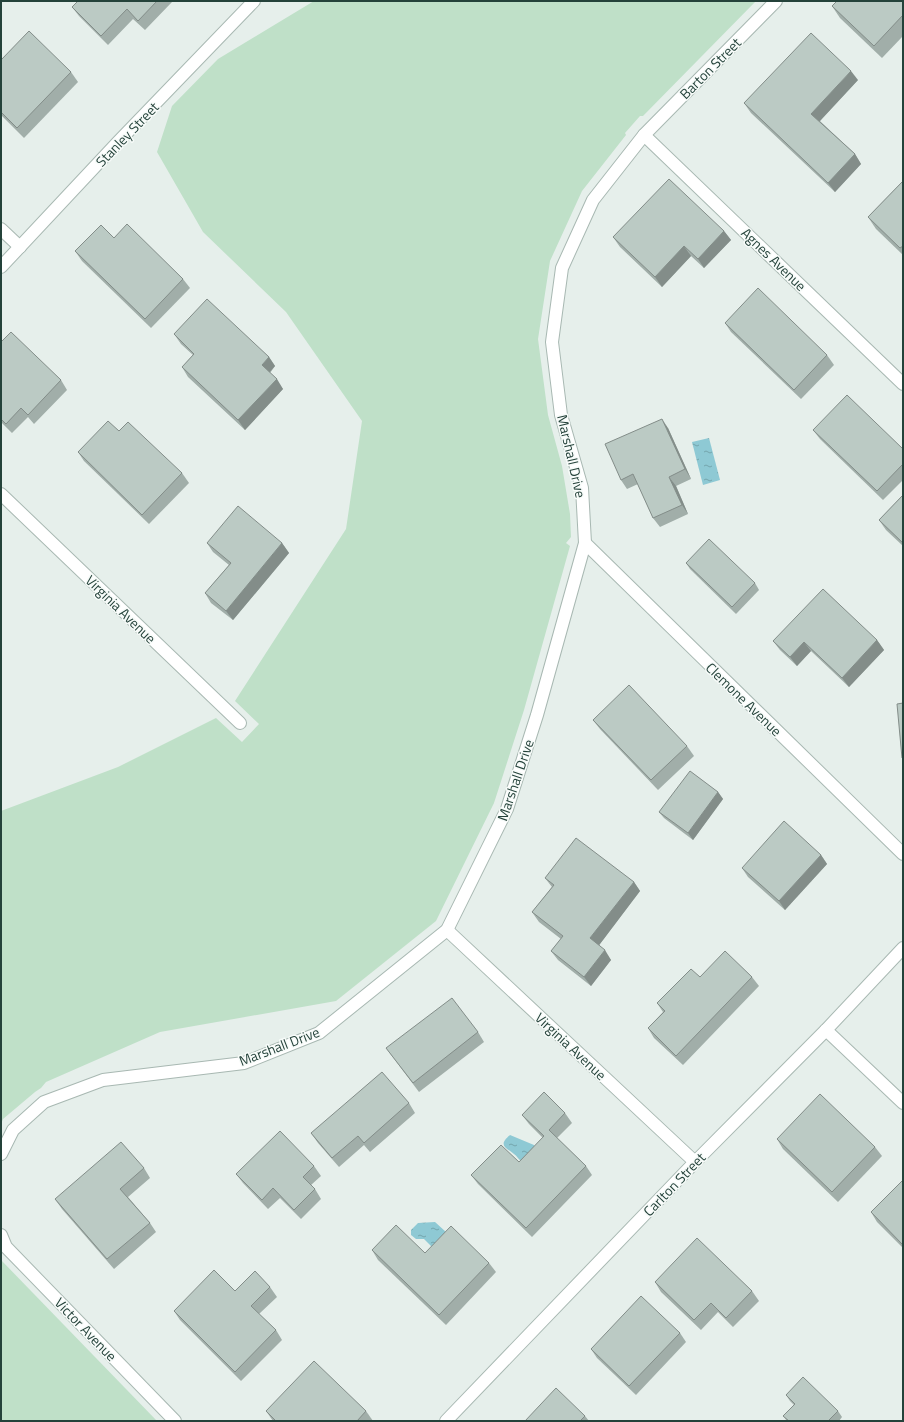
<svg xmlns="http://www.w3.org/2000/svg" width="904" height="1422" font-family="'Titillium Web',sans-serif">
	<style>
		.green { fill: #bfe0c8 }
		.water { fill: url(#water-ripples) }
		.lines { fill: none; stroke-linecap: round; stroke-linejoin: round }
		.minor-casing { stroke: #a8b8b2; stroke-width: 14 }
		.minor { stroke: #fff; stroke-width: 12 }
		.wall { fill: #a1aea9 }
		.shaded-wall { fill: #838d89 }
		.building { fill: #bbcac4; stroke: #838d89 }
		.labels { text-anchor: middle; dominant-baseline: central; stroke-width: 3; stroke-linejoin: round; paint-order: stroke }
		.street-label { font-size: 14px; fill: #24423a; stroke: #f7fbf9 }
	</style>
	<defs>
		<pattern id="water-ripples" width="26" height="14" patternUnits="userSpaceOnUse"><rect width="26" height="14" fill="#8ec9d4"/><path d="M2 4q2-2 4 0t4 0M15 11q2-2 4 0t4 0" fill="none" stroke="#74a5ad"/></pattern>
	</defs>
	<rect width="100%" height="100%" fill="#e6efeb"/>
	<g class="green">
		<path d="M314,1h442l-113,115h-3l-15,17 1,2 -44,56 -32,70 -12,78 10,76 14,51 8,48 1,23 -5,6 4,3 -46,164 -30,93 -58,118 -100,80 -176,31 -114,50 -5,6 -6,4 -32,27 -2,5v-313l117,-44 98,-49 26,24 17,-18 -24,-23 111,-172 16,-108 -76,-109 -83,-80 -46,-80 15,-46 46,-47z"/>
		<path d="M1,1260l156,161h-156z"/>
	</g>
	<g class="water">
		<path d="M709,438l11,42 -17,5 -11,-43z"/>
		<path d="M510,1135l24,10 2,5 -13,13c-4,-3 -6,-7 -9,-9 -9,-7 -16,-9 -4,-19z"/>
		<path d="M435,1222l11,10 -14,15 -8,-8h-8l-5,-4v-5l7,-7z"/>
	</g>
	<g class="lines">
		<g class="minor-casing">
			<g id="minor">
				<path d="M644,135l259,249"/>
				<path d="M1,229l19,18"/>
				<path d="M1,267l117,-125 136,-141"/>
				<path d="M1,494l239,229"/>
				<path d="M585,543l318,311"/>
				<path d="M447,930l248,232"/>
				<path d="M826,1030l77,73"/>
				<path d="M1,1154l12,-24 31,-28 59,-22 141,-17 75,-30 128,-103 60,-121 30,-94 48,-172 -3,-55 -21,-73 -9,-73 10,-74 31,-68 51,-65 132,-134"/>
				<path d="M1,1235l5,12 169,174"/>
				<path d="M446,1421l249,-259 131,-132 77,-82"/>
			</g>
		</g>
		<use href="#minor" class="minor"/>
	</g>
	<g class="wall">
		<path d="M78,1h93l1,1 -27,28 -12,-11 -25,26 -29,-29 -7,-9z"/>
		<path d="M903,1v35l-21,22 -42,-40 -8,-12z"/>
		<path d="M1,60l70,12 7,10 -54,56 -23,-23z"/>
		<path d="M858,80l-38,41 35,33 6,10 -26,28 -84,-79 -7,-10z"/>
		<path d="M903,181v74l-27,-26 -8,-12z"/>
		<path d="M724,231l7,9 -27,28 -13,-12 -29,31 -42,-40 -7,-10z"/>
		<path d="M114,238l69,41 7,9 -39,40 -69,-67 -7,-10z"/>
		<path d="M725,323l102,32 7,10 -33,34 -70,-67z"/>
		<path d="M174,334l95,23 6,9 -5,7 13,16 -38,41 -57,-53 -6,-10 11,-12 -12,-11z"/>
		<path d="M1,342l60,38 6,10 -33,34 -6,-7 -16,16 -11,-11z"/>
		<path d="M668,428l23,51 -15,7 12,28 -28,13 -7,-9 -15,-34 -11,5 -6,-9z"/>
		<path d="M813,430l90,19v31l-20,20 -63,-61z"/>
		<path d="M119,431l63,42 7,10 -40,41 -65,-63 -6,-9z"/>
		<path d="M903,495v51l-17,-16 -7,-10z"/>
		<path d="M207,543h75l7,10 -56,67 -22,-17 -6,-10 24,-28 -16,-13z"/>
		<path d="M686,563l69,20 4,7 -23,24 -46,-45z"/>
		<path d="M877,640l7,10 -35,37 -38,-36 -14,15 -17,-16 -7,-9z"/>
		<path d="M593,720l94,26 7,10 -36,34 -58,-61z"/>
		<path d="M718,792l5,7 -30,41 -29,-22 -5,-6z"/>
		<path d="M821,855l6,9 -42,46 -37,-33 -6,-9z"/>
		<path d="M545,878l89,4 6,9 -41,54 12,15 -20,26 -33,-26 -7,-9 10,-12 -22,-17 -7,-10 20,-25z"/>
		<path d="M700,977h52l7,9 -76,79 -29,-27 -6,-10 15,-16 -6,-9z"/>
		<path d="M478,1032l6,10 -65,50 -33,-44z"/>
		<path d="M409,1103l6,10 -45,39 -6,-7 -25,22 -21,-24 -7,-10z"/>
		<path d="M565,1113l7,10 -15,15 29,28 6,9 -60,62 -54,-53 -7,-9 48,-13 24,-24 -14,-14 -7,-9z"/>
		<path d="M777,1139l98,8 7,9 -44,46 -55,-53z"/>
		<path d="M314,1166l7,10 -10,9 4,4 6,10 -20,20 -21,-21 -12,11 -25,-26 -7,-9z"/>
		<path d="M144,1168l6,10 -22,19 22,26 6,9 -42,37 -52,-60 -7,-10z"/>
		<path d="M903,1180v68l-26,-26 -6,-10z"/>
		<path d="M372,1250l53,3 64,10 7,9 -50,53 -68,-65z"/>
		<path d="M655,1282l97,9 7,10 -26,26 -15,-15 -17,18 -40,-38z"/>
		<path d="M270,1287l7,10 -18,17 17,16 6,10 -41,41 -61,-61 -6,-9 61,-20z"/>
		<path d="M680,1333l6,9 -50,53 -39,-37 -6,-9z"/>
		<path d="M786,1395l52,16 4,6 -3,4h-52l-4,-5 11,-11 -4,-4z"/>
		<path d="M266,1411h100l7,10h-100z"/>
		<path d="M585,1416l4,5h-64z"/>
	</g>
	<g class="shaded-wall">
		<path d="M851,71l7,9 -40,43 -7,-9z"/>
		<path d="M855,154l6,10 -26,28 -7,-9z"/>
		<path d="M724,231l7,9 -27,28 -6,-9z"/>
		<path d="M684,246l7,10 -29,31 -7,-10z"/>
		<path d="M269,357l6,9 -7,8 -6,-9z"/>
		<path d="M277,379l6,10 -38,41 -7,-10z"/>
		<path d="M662,419l6,9 23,51 -6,-10z"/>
		<path d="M669,477l7,9 12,28 -6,-9z"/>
		<path d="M282,543l7,10 -56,67 -7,-9z"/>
		<path d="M877,640l7,10 -35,37 -7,-9z"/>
		<path d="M804,642l7,9 -14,15 -7,-9z"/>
		<path d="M718,792l5,7 -30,41 -5,-7z"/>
		<path d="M821,855l6,9 -42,46 -6,-9z"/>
		<path d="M634,882l6,9 -43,57 -7,-10z"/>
		<path d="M605,950l6,10 -20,26 -7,-9z"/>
	</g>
	<g class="building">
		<path d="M78,1h79l-19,20 -11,-12 -26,27 -29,-29z"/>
		<path d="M837,1h66v14l-29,31 -42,-40z"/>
		<path d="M29,31l42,41 -54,56 -16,-16v-52z"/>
		<path d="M811,33l40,38 -40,43 44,40 -27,29 -84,-80z"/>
		<path d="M669,179l55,52 -26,28 -14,-13 -29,31 -42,-40z"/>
		<path d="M903,181v65l-3,2 -32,-31z"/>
		<path d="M127,224l56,55 -38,40 -70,-68 26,-26 13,13z"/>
		<path d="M758,288l69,67 -33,35 -69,-67z"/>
		<path d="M207,299l62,58 -7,8 15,14 -39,41 -56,-53 12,-13 -20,-20z"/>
		<path d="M11,332l50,48 -33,35 -7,-7 -15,16 -5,-5v-77z"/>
		<path d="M847,395l56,54v15l-26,27 -64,-61z"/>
		<path d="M662,419l23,50 -16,8 13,28 -29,13 -20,-44 -12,6 -16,-36z"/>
		<path d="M108,421l11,10 9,-9 54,51 -40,42 -64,-63z"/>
		<path d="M903,495v48l-24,-23z"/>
		<path d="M238,506l44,37 -56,68 -21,-18 26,-30 -24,-20z"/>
		<path d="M709,539l46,44 -23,24 -46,-44z"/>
		<path d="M823,589l54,51 -35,38 -38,-36 -14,15 -17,-16z"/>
		<path d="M629,685l58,61 -36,34 -58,-60z"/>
		<path d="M903,703v55h-1l-5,-54z"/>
		<path d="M690,771l28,21 -30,41 -29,-21z"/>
		<path d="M784,821l37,34 -42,46 -37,-33z"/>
		<path d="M576,838l58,44 -44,56 15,12 -21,27 -33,-26 12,-15 -31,-24 22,-27 -9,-7z"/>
		<path d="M725,951l27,26 -76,79 -28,-28 17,-17 -8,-8 34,-34 9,8z"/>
		<path d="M452,998l26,34 -65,51 -27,-35z"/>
		<path d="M382,1072l27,31 -45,40 -6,-7 -26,22 -21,-25z"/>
		<path d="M544,1092l21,21 -16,17 37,36 -60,62 -55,-53 30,-30 18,17 25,-26 -22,-21z"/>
		<path d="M820,1094l55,53 -43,45 -55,-53z"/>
		<path d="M280,1131l34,35 -11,11 12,12 -21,21 -21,-22 -11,12 -26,-26z"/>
		<path d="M121,1142l23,26 -24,21 30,34 -43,36 -52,-60z"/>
		<path d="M903,1180v65l-32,-33z"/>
		<path d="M396,1225l29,28 26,-27 38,37 -50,52 -67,-65z"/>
		<path d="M697,1238l55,53 -26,27 -15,-15 -17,17 -39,-38z"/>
		<path d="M214,1270l21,21 20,-20 15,16 -19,19 25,24 -41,42 -61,-61z"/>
		<path d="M641,1296l39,37 -51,53 -38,-37z"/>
		<path d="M314,1361l52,50 -9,10h-81l-10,-10z"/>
		<path d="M803,1377l35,34 -10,10h-39l-6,-5 12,-12 -9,-9z"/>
		<path d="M556,1388l29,28 -5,5h-55z"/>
	</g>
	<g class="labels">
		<g class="street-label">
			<text transform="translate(710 68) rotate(-45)">Barton Street</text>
			<text transform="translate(127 134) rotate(-46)">Stanley Street</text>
			<text transform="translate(774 259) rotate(44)">Agnes Avenue</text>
			<text transform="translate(572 456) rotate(77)">Marshall Drive</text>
			<text transform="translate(121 609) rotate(44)">Virginia Avenue</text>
			<text transform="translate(744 699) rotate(44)">Clemone Avenue</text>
			<text transform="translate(515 780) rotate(-71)">Marshall Drive</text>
			<text transform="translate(279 1046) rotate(-21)">Marshall Drive</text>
			<text transform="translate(571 1046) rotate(43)">Virginia Avenue</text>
			<text transform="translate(674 1184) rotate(-46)">Carlton Street</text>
			<text transform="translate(86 1329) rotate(46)">Victor Avenue</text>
		</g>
	</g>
	<rect width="904" height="1422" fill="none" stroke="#24423a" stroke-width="4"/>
</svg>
